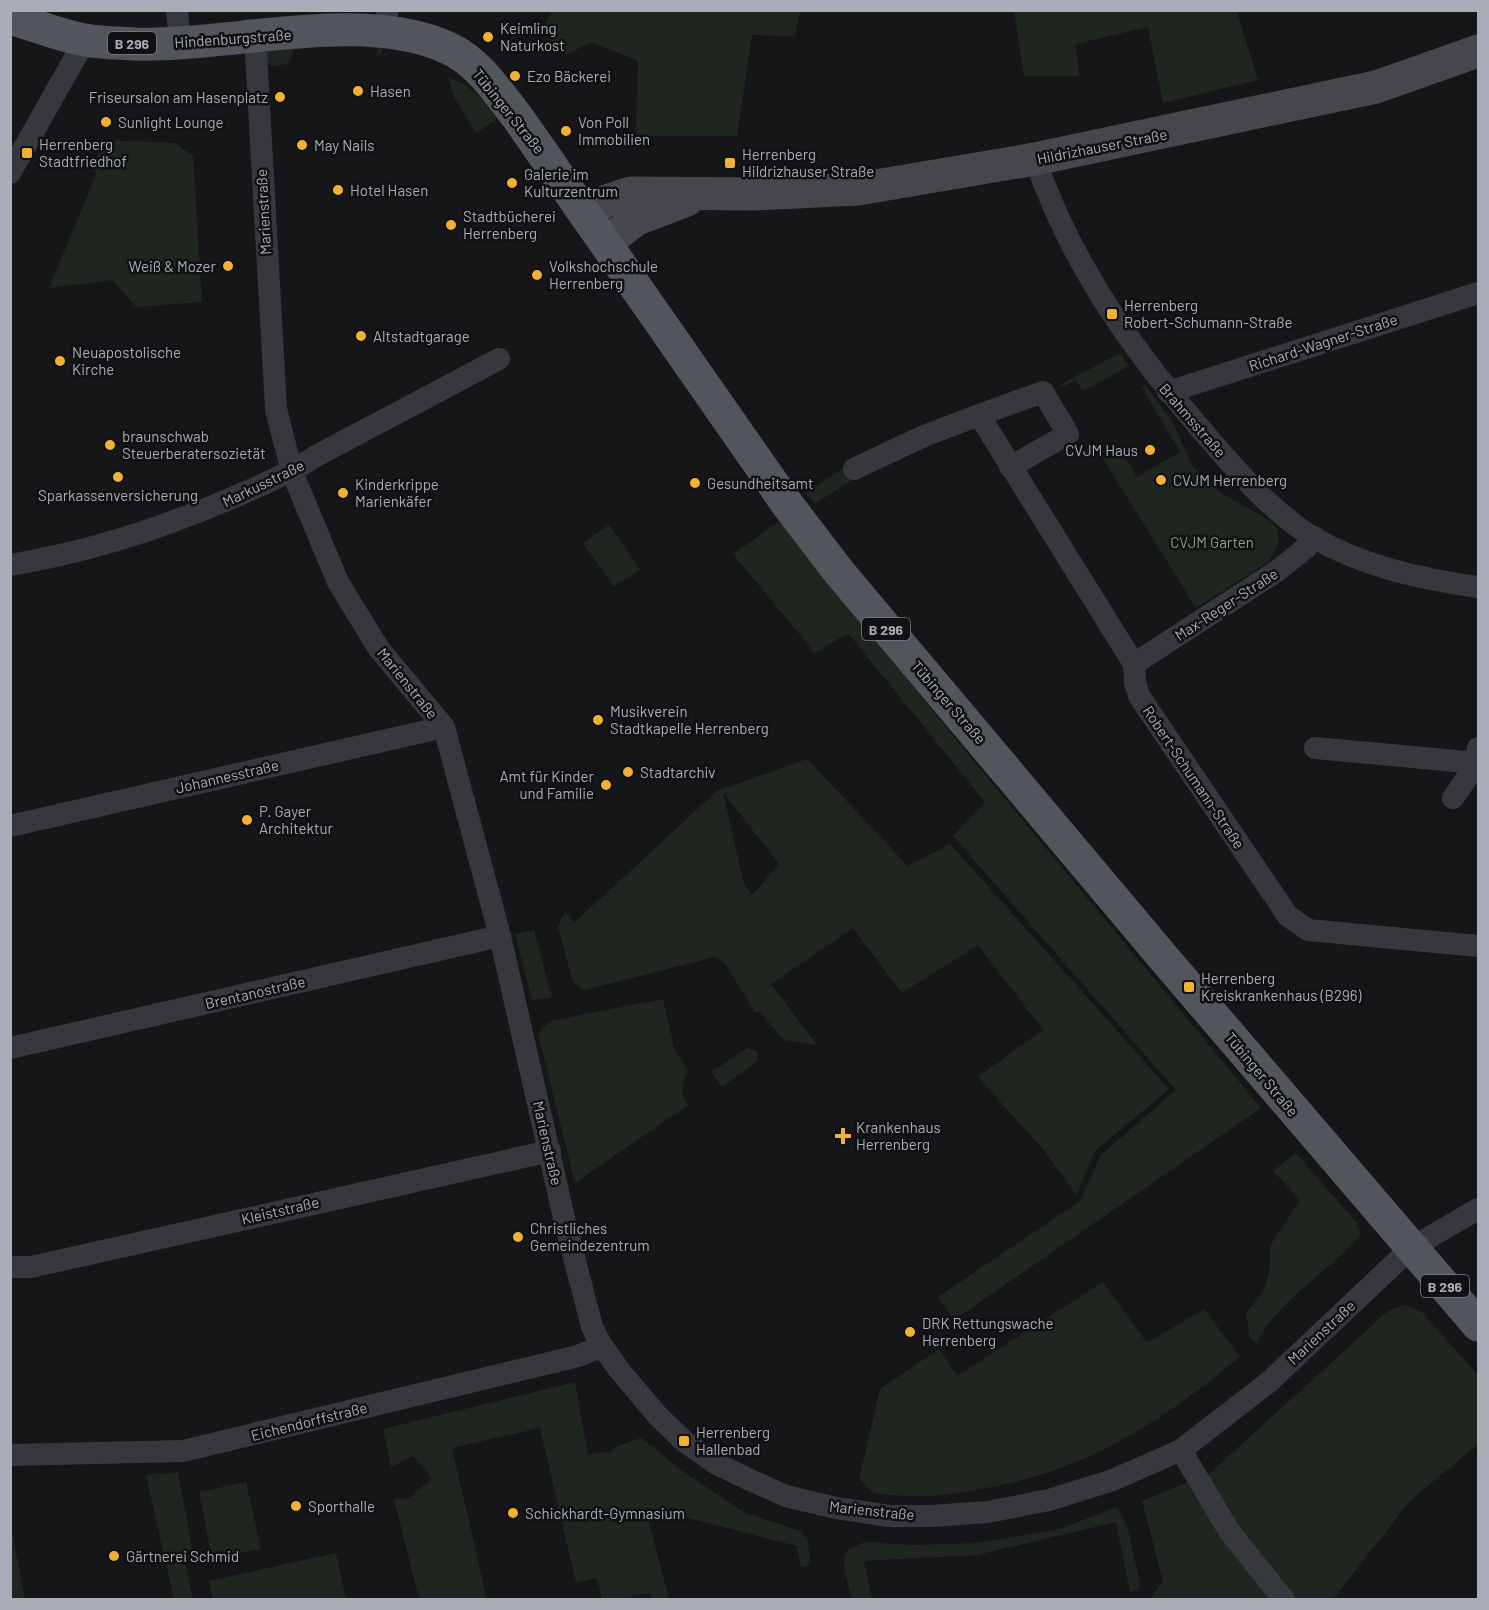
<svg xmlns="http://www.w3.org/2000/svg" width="1489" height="1610" font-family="Barlow,sans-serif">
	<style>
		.green { fill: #1e261f; fill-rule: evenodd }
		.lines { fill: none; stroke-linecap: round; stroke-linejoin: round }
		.street { stroke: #37383d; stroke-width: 22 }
		.secondary { stroke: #45474d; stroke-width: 33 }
		.primary { stroke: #53555c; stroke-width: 33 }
		.poi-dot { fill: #f2b134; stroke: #111113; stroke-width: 2 }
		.labels { text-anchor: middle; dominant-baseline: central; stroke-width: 5; stroke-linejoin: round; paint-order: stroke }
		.shield { fill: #111113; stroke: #7b7e86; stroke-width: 1.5 }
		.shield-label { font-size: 14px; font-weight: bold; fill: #a8adb8 }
		.poi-label { font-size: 15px; fill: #a8adb8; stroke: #111113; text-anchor: start }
		.street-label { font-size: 15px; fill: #a8adb8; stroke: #111113 }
		.park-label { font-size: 15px; fill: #7fa381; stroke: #111113 }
	</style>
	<rect width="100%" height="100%" fill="#161618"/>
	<g class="green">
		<path d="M553,11v-1l247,1 -5,25 -43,-1 -15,101h-101l2,-75 -46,-19 -27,13 -15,-14 -5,-18z"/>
		<path d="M1014,11h227l-4,1 21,68 -95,23 -15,-76 -72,17 3,32h-55z"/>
		<path d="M373,38l11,9 -4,8 -4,1 2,-14 -84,7 -6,15 -16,2 -6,-3 -1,-13z"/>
		<path d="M448,77c21,7 37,24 49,42l-21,14 -22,-36z"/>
		<path d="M105,140l70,3 18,13 9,146 -66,5 -23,-27 -64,8 47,-113 -3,-8z"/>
		<path d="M1120,353l9,13 -46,25 -7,-11 -14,7 -1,-3z"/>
		<path d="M1145,385l27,36 21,46 28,26 49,28 7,7 2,11 -3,11 -8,12 -72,46 -94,-151 18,-9 17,29 43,-25 -38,-64z"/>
		<path d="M848,465l8,12 -41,27 -9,-11z"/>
		<path d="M780,521l174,216 307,371 -307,212 -16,-23 142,-96 21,-46 75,-65 -223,-254 32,-34 -137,-169 -33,20 -82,-99z"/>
		<path d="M609,525l31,44 -26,18 -31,-44z"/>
		<path d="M807,759l101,107 42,-22 219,245 -74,62 -19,44 -34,-47 -64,-71 65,-47 -65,-85 -76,48 -49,-65 -82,56 46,61 -33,-5 -24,-28h-5l-31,-50 -9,-5 -131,33 -11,-8 -15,-55 7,-15 10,10 142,-131zM723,792l56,72 -27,31 -8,-11z"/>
		<path d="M534,930l18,68 -20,2 -17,-66z"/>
		<path d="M663,999l11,49 14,23c-7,12 -8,22 0,34l-113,78 -37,-150 12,-12z"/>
		<path d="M748,1048l9,3 1,9 -36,27 -11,-15z"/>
		<path d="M1296,1153l61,70 4,11c-32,40 -81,62 -104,109l-7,-5 -4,-25 18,-23 6,-21v-23l30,-46 -27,-29z"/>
		<path d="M1103,1282l44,61 57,-34 36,48c-83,68 -158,117 -266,133 -14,2 -30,6 -45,6 -18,1 -36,-1 -54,-2l-16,-15 21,-90 59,-40 18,27z"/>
		<path d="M1405,1305l16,6 57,64v69l-67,56 -78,99h-183l13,-18 -21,-80 68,-28 178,-162z"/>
		<path d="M575,1382l13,73 25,-4 -1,-3 29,-10 47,37 57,38 56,18 7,9 2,25 -9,3 -4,-22 -152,-39 24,92h-17l-2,-6 -19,3v3h-29l-5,-21 -21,5 -36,-155 -88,20 35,151h-68l-25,-100 15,-1 23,-20 -19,-22 -22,11 -8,-38z"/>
		<path d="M178,1472l16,87 -9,4 8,36h-19l-28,-124z"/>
		<path d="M246,1482l15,67 -49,10 -13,-67z"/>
		<path d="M1117,1507l11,22 12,54 -2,7 -8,2 -14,-70 -139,33 -113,6 8,38h-20l-7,-26 -1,-16 4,-8 17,-7 48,3 64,-2 83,-14z"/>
		<path d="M10,1527h1l14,72h-14z"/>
		<path d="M336,1553l10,46h-133l-4,-18z"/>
	</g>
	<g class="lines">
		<g class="street">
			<path d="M177,10l3,31"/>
			<path d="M387,10l1,22"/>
			<path d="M255,35l21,374 16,63 46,110 41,67 65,78 56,209 64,282 28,109 10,19 18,25 38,45 26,25 31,22 35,17 36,16 50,12 53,8h43l56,-4 61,-12 64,-20 68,-30 88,-68 142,-134 67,-39"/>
			<path d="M1035,159c38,110 102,197 177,283 30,35 63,72 102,96 51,29 107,41 164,49"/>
			<path d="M10,173l75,-133"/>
			<path d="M1168,392l310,-99"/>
			<path d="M979,415l64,-23 25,42 -58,33"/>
			<path d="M854,469l70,-33 55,-21 155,249 1,18 4,14 149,220 20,14 170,16"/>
			<path d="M10,565c78,-13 153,-37 224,-68 28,-12 56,-24 82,-41l183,-97"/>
			<path d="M1134,664l143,-93 30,-24 7,-10"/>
			<path d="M1315,748l162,15 1,-15"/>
			<path d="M1453,798l24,-35"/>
			<path d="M10,826l434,-99"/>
			<path d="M10,1048l490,-112"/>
			<path d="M10,1267h21l519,-116"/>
			<path d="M1181,1450l48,81 55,69"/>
			<path d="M10,1455l173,-4 395,-95 24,-10"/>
		</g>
		<g class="secondary">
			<path d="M586,213l20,-12 25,-8 123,1 104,-5 177,-30 341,-72 102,-36"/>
			<path d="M607,242l30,-23 50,-19"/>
		</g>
		<path class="primary" d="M10,18c25,7 50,18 75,22 16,3 34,3 50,4 94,3 226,-36 313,4 30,13 50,45 70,70l269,386 52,68 329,391 310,362"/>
	</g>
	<g class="poi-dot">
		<circle cx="488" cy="37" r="6"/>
		<circle cx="515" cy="76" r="6"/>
		<circle cx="358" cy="91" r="6"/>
		<circle cx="280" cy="97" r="6"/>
		<circle cx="106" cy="122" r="6"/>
		<circle cx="566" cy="131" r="6"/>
		<circle cx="302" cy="145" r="6"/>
		<rect x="21" y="147" width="12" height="12" rx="3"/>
		<rect x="724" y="157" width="12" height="12" rx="3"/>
		<circle cx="512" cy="183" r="6"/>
		<circle cx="338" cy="190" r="6"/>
		<circle cx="451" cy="225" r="6"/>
		<circle cx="228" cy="266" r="6"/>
		<circle cx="537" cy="275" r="6"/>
		<rect x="1106" y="308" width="12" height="12" rx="3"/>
		<circle cx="361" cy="336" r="6"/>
		<circle cx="60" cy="361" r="6"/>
		<circle cx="110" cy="445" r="6"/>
		<circle cx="1150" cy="450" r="6"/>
		<circle cx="118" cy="477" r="6"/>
		<circle cx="1161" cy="480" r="6"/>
		<circle cx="695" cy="483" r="6"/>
		<circle cx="343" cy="493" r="6"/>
		<circle cx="598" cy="720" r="6"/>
		<circle cx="628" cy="772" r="6"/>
		<circle cx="606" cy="785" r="6"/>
		<circle cx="247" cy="820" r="6"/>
		<rect x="1183" y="981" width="12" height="12" rx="3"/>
		<path d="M840 1127h6v6h6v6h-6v6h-6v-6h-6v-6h6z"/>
		<circle cx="518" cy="1237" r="6"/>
		<circle cx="910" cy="1332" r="6"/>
		<rect x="678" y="1435" width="12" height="12" rx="3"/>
		<circle cx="296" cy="1506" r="6"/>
		<circle cx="513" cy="1513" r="6"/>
		<circle cx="114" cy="1556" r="6"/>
	</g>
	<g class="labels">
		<g class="shield">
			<rect x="108" y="32" width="48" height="22" rx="4.5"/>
			<rect x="862" y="618" width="48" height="22" rx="4.5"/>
			<rect x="1421" y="1275" width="48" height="22" rx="4.5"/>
		</g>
		<g class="shield-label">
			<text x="132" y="43">B 296</text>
			<text x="886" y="629">B 296</text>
			<text x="1445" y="1286">B 296</text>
		</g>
		<g class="poi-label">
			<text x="500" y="28">Keimling<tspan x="500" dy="17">Naturkost</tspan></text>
			<text x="527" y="76">Ezo Bäckerei</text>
			<text x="370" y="91">Hasen</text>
			<text x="268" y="97" text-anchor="end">Friseursalon am Hasenplatz</text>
			<text x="118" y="122">Sunlight Lounge</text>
			<text x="578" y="122">Von Poll<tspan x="578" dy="17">Immobilien</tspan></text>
			<text x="39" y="144">Herrenberg<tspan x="39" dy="17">Stadtfriedhof</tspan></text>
			<text x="314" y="145">May Nails</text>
			<text x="742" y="154">Herrenberg<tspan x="742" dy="17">Hildrizhauser Straße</tspan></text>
			<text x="524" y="174">Galerie im<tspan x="524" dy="17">Kulturzentrum</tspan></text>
			<text x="350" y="190">Hotel Hasen</text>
			<text x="463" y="216">Stadtbücherei<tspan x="463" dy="17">Herrenberg</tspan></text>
			<text x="216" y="266" text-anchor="end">Weiß &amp; Mozer</text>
			<text x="549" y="266">Volkshochschule<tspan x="549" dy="17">Herrenberg</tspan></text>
			<text x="1124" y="305">Herrenberg<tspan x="1124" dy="17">Robert-Schumann-Straße</tspan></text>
			<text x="373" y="336">Altstadtgarage</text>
			<text x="72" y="352">Neuapostolische<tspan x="72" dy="17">Kirche</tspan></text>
			<text x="122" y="436">braunschwab<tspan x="122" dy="17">Steuerberatersozietät</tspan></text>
			<text x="1138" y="450" text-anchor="end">CVJM Haus</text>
			<text x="1173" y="480">CVJM Herrenberg</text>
			<text x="707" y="483">Gesundheitsamt</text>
			<text x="355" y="484">Kinderkrippe<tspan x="355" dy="17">Marienkäfer</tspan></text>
			<text x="118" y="495" text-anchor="middle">Sparkassenversicherung</text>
			<text x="610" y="711">Musikverein<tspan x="610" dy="17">Stadtkapelle Herrenberg</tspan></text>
			<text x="640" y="772">Stadtarchiv</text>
			<text x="594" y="776" text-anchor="end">Amt für Kinder<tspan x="594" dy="17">und Familie</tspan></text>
			<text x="259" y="811">P. Gayer<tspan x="259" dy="17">Architektur</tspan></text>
			<text x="1201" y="978">Herrenberg<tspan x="1201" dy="17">Kreiskrankenhaus (B296)</tspan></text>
			<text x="856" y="1127">Krankenhaus<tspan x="856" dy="17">Herrenberg</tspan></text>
			<text x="530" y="1228">Christliches<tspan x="530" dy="17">Gemeindezentrum</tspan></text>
			<text x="922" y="1323">DRK Rettungswache<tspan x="922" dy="17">Herrenberg</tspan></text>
			<text x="696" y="1432">Herrenberg<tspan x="696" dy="17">Hallenbad</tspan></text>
			<text x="308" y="1506">Sporthalle</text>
			<text x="525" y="1513">Schickhardt-Gymnasium</text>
			<text x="126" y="1556">Gärtnerei Schmid</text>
		</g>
		<g class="street-label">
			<text transform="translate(233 38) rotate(-4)">Hindenburgstraße</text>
			<text transform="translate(509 111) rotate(51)">Tübinger Straße</text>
			<text transform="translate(1102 146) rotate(-11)">Hildrizhauser Straße</text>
			<text transform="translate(263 212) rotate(-93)">Marienstraße</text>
			<text transform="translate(1323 342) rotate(-18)">Richard-Wagner-Straße</text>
			<text transform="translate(1193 420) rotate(49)">Brahmsstraße</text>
			<text transform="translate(263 483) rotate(-26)">Markusstraße</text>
			<text transform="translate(1226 604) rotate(-33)">Max-Reger-Straße</text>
			<text transform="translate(408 683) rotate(51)">Marienstraße</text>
			<text transform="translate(949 702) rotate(49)">Tübinger Straße</text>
			<text transform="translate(227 776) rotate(-13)">Johannesstraße</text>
			<text transform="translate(1194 777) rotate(56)">Robert-Schumann-Straße</text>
			<text transform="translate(255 992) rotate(-13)">Brentanostraße</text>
			<text transform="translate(1262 1074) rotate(50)">Tübinger Straße</text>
			<text transform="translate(548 1143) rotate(77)">Marienstraße</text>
			<text transform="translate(280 1210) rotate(-13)">Kleiststraße</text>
			<text transform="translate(1321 1332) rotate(-43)">Marienstraße</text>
			<text transform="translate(309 1421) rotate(-14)">Eichendorffstraße</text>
			<text transform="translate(872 1510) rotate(6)">Marienstraße</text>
		</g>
		<g class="park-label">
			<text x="1212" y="542">CVJM Garten</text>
		</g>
	</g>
	<rect width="1489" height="1610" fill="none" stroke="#a8adb8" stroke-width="24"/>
</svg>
